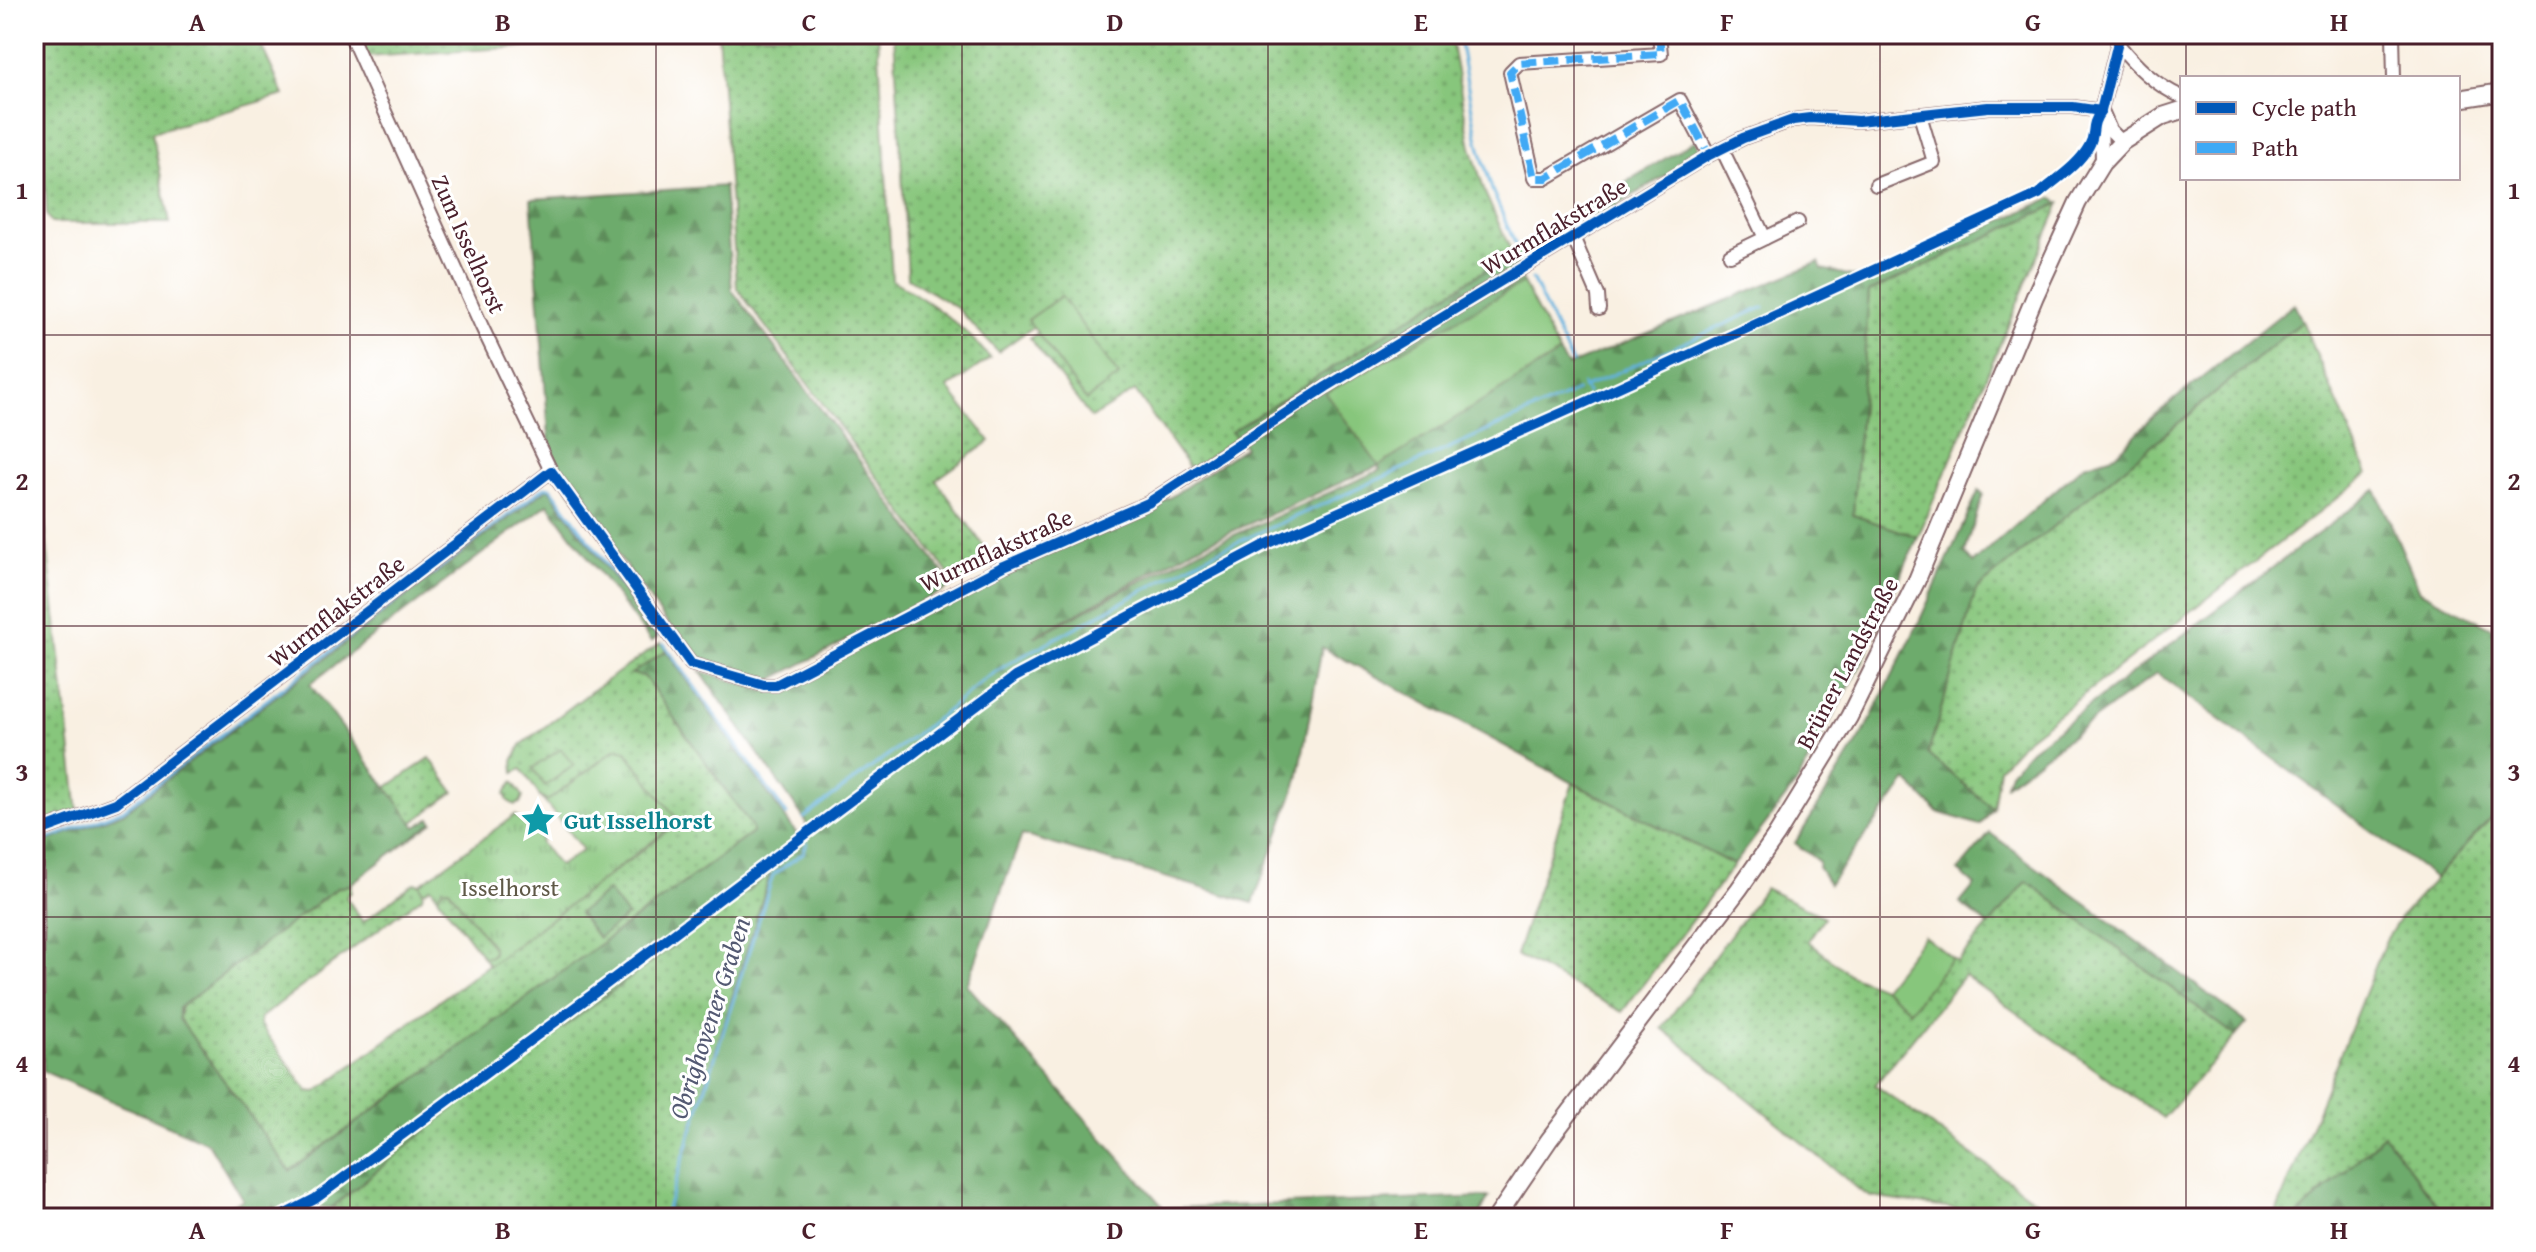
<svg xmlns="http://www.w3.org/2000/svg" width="2536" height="1252" font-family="'Gentium Book Plus',serif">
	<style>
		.grass { fill: url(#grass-dots); stroke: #687254; stroke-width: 2 }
		.forest { fill: url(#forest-firs); stroke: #5c654c; stroke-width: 2; fill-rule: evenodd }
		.park { fill: url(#park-tufts); stroke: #687254; stroke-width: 2 }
		.pitch { fill: #87c67c; stroke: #687254; stroke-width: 2 }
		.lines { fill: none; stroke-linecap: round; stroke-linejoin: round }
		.stream { stroke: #64b2de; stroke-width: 3 }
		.minor-casing { stroke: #87686b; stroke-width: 16 }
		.major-casing { stroke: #87686b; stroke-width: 20 }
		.minor { stroke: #fff; stroke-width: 12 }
		.major { stroke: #fff; stroke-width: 16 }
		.quiet { stroke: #3fa9f5; stroke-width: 8; stroke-dasharray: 16 8; stroke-linecap: butt }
		.cycleway-casing { stroke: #fff; stroke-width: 15 }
		.cycleway { stroke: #0057b8; stroke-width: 10 }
		.grid { fill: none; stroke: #4a1f2b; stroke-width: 2; stroke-opacity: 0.55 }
		.labels { text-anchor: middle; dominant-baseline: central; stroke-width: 6; stroke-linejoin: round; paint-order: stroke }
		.street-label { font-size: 24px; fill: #4a1f2b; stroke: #fff }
		.culture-label { font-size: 24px; font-weight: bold; fill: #0d838f; stroke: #fff; text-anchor: start }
		.park-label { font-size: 24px; fill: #5f5947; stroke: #fff }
		.water-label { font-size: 26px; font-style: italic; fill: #545a73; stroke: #fff }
		.neatline { fill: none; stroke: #4a1f2b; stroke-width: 3 }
		.grid-label { font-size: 26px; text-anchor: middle; font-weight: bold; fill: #4a1f2b }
	</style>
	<defs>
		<pattern id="grass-dots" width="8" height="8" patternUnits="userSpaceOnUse" patternTransform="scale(2)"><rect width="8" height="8" fill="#87c67c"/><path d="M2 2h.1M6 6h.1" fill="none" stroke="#70a066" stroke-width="1.8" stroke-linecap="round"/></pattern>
		<pattern id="forest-firs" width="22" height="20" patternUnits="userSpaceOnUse" patternTransform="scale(2)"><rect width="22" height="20" fill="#6dab6c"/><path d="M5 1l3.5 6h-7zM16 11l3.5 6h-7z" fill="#5c8b59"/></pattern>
		<pattern id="park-tufts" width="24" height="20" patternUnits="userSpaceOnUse" patternTransform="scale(2)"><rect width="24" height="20" fill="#87c67c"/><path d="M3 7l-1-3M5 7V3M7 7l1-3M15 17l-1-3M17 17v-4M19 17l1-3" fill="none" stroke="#70a066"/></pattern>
	</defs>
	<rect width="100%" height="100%" fill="#fff"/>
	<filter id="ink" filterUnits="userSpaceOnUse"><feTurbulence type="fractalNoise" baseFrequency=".0125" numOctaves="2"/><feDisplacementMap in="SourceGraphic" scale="16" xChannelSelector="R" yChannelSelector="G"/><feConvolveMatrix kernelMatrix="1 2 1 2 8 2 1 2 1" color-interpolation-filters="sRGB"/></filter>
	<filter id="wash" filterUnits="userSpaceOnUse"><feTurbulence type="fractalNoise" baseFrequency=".006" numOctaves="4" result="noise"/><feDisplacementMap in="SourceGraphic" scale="32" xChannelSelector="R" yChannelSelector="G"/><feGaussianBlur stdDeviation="1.8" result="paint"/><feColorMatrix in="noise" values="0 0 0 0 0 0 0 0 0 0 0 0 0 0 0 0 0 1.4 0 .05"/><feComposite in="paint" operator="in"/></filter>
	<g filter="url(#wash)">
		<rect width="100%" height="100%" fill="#f9f0e2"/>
		<g class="grass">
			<path d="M37,34h219l28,61 -132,37 18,91h-119l-4,-7z"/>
			<path d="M355,34h184l1,12 -174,11z"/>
			<path d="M718,34h160l14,246c38,22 70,44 98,78l-42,30 42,53 -54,39 60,83 -40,21 -219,-296z"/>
			<path d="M894,34h556l21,113 14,46 27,60 -280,179 5,6 -47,31 -55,-78 -44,27 -61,-80 8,-5 48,67 -57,-80 4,7 -35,25 -41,-44 -49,-30z"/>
			<path d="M2060,203l-142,334 -65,-22 16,-223z"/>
			<path d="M2302,321l66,153 -344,267 -25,27 -6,41 -65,-55 48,-164z"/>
			<path d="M34,432l44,380 -44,16z"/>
			<path d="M661,643l5,8 -33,23 11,2 108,151v6l-462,338 -111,-152 2,-14 156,-117 8,-4 6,1v7l-5,5 17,25 51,-39 6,1 3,8 -1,5 -162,121v7l48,66 8,1 319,-236 39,-31 -58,-76 -68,52 -9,-6 -17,-26 -8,4 -1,-12 8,-16 76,-58z"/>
			<path d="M430,758l24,34 -42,31 -26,-35z"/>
			<path d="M513,782l10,14 -3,7 -5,2 -7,-4 -3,-7z"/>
			<path d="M1573,783l161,82 -112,147 -106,-57z"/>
			<path d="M2502,806v412h-55l-63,-83 -89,83h-21l112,-278 16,-25z"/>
			<path d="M771,873l-107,345h-248l-1,-2 -84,-8 110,-90z"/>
			<path d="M2027,881l209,155 -73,82 -199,-143 -89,110 185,133h-44l-145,-21 -9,-5 -200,-164 103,-140 59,29 -16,24 42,34 33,13 27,22 42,-52 5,4z"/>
			<path d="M442,887l7,2 44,59v6l-4,3h-6l-45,-60z"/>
		</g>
		<g class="forest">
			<path d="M1696,140l5,14 -182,111 4,18 -197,110 53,72 180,-112 9,13 251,-104 3,7 47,11 183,-82 8,5 -191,89 -16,223 65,22 -57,128 -65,119 -62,81 -161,-82 -251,-136 -24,133 -45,123 -231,-68 -55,150 197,223 325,-11 -11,21h-814l106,-344 -329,244 -110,90 -11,-1 -32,11h-94l49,-18 -35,-57 -165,-72 -1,-228 81,-30 425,-325 109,150 -6,4 -103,-138 -238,180 106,143 14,-9 3,4 -84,63 -12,3 -158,120v11l111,152 462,-338v-6l-108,-151 -13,-2 35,-23 136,190 7,-5 -4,-16 -105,-149 70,21 246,-127 153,-67 76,-51 -14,-15 345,-220zM1378,466l2,4 -182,81 -164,86 161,-89z"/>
			<path d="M724,186l8,104 221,296 -184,95 -67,-20 -16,-12 -135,-186 -20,-264z"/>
			<path d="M2294,304l8,17 -326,269 -48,164 65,55 -13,16 -42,-13 -31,-31 -78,103 -11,-17 1,-5 -24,-19 69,-111 48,-95 67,-147 4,4 -18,59 8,10 111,-98 32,-10 38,-39z"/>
			<path d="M2376,490l44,101 82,42v173l-67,72 -278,-205 -151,111 4,-12 20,-22z"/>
			<path d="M1990,833l257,190 -11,13 -209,-155 -38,45 -29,-23 15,-18 -17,-14z"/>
			<path d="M608,891l19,25 -29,22 -19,-25z"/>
			<path d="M2384,1135l63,83h-152z"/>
		</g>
		<path class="park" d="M616,749l10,2 50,67 -2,7 -185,141 -6,-9h6l4,-3v-6l-44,-59 -7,-1 -4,9 -7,-10 -8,5 -3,-8 95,-69 27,24 -2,3 19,24 24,-16 -44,-55 5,5h5z"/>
		<g class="pitch">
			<path d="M1523,283l36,70 -180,113 -53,-73z"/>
			<path d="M1061,296l58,80 -33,24 -58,-80z"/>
			<path d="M561,749l13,16 -29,21 -12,-18z"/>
			<path d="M1924,936l28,22 -42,52 -27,-22z"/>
		</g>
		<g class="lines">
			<g class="stream">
				<path d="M1458,34l20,108 14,48 24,56"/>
				<path d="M1532,279l40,84"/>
				<path d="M1583,385l4,8"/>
				<path d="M1583,388l181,-81"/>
				<path d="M664,644l123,171"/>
				<path d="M804,818l143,-107 37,-31 24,-16 203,-110 366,-163"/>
				<path d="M48,839l75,-29 422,-323 6,1 107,147"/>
				<path d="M664,1218l109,-343 30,-22 4,-10"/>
			</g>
		</g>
	</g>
	<g filter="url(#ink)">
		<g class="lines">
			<g class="minor-casing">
				<g id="minor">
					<path d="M350,34l132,293 69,144"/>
					<path d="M1659,34l2,20 -142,9 -9,9 24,106h12l134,-78 29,55"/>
					<path d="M2393,34l1,44"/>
					<path d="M2118,44c18,22 37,41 64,53"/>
					<path d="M2103,114l7,16 12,12"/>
					<path d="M1722,149l43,89 -35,17"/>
					<path d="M2102,163l-1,-52 19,-77"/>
					<path d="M1876,185l58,-23 -14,-47"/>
					<path d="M1573,237l25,58 1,14"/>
					<path d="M1765,238l33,-16"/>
					<path d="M37,832l1,386"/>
					<path d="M34,833l82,-30 435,-332 140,193 73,21h12l228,-119 144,-63 178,-116 383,-232 34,-17 50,-18 17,-2 48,3 130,-14h85l28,4"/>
				</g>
			</g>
			<g class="major-casing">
				<g id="major">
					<path d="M2458,99l44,-7"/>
					<path d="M1496,1218l53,-78 190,-251 37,-53 73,-119 68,-137 118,-284 43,-94 24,-39 20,-21 41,-26 19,-6"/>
				</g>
			</g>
			<use href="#minor" class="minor"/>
			<use href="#major" class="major"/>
			<path class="quiet" d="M1659,34l2,20 -142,9 -9,9 24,106h12l134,-78 29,55"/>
			<g class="cycleway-casing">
				<g id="cycleway">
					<path d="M34,833l82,-30 435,-332 140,193 73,21h12l228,-119 144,-63 178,-116 383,-232 34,-17 50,-18 17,-2 48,3 130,-14h85l28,4"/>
					<path d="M278,1218l37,-19 278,-205 422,-317 252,-133 315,-140 457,-210c17,-15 39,-28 50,-48 8,-14 0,-19 12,-35l19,-77"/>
				</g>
			</g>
			<use href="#cycleway" class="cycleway"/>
		</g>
	</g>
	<path class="grid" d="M350,34v1184M656,34v1184M962,34v1184M1268,34v1184M1574,34v1184M1880,34v1184M2186,34v44M2186,178v1040M34,335h2468M34,626h2468M34,917h2468"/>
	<defs>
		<g id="sight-bare" transform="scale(2.76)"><path d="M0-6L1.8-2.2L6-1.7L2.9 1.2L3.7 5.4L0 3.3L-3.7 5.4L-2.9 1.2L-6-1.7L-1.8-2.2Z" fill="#0f9aa8" stroke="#fff" stroke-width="2.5" paint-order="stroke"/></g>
	</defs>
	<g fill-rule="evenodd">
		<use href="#sight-bare" x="538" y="820"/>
	</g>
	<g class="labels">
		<g class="street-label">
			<text transform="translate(1554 226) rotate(-31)">Wurmflakstraße</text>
			<text transform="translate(469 244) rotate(66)">Zum Isselhorst</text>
			<text transform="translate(996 550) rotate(-25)">Wurmflakstraße</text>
			<text transform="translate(336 611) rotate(-38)">Wurmflakstraße</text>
			<text transform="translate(1847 663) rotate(-62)">Brüner Landstraße</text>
		</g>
		<g class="culture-label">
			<text x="564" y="820">Gut Isselhorst</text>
		</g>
		<g class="park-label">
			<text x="510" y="887">Isselhorst</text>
		</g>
		<g class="water-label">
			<text transform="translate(709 1018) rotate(-72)">Obrighovener Graben</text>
		</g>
	</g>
	<rect width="2536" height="1252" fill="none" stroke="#fff" stroke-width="88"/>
	<rect x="2180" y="76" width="280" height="104" fill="#ffffff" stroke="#b7a5aa" stroke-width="2"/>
	<rect x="2196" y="102" width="40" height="12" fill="#0057b8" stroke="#b7a5aa" stroke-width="2"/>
	<text x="2252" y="116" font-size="24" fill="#4a1f2b">Cycle path</text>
	<rect x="2196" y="142" width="40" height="12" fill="#3fa9f5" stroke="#b7a5aa" stroke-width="2"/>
	<text x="2252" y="156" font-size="24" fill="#4a1f2b">Path</text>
	<rect x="44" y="44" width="2448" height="1164" class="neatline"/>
	<g class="grid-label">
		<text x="197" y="31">A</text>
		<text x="503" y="31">B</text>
		<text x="809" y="31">C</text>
		<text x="1115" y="31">D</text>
		<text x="1421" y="31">E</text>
		<text x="1727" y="31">F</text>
		<text x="2033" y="31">G</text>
		<text x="2339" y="31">H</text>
		<text x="22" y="199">1</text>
		<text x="2514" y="199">1</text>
		<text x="22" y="490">2</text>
		<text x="2514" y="490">2</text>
		<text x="22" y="781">3</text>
		<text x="2514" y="781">3</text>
		<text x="22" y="1072">4</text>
		<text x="2514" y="1072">4</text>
		<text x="197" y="1239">A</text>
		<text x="503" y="1239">B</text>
		<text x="809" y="1239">C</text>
		<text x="1115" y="1239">D</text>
		<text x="1421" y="1239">E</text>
		<text x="1727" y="1239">F</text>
		<text x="2033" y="1239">G</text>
		<text x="2339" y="1239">H</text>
	</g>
</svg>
